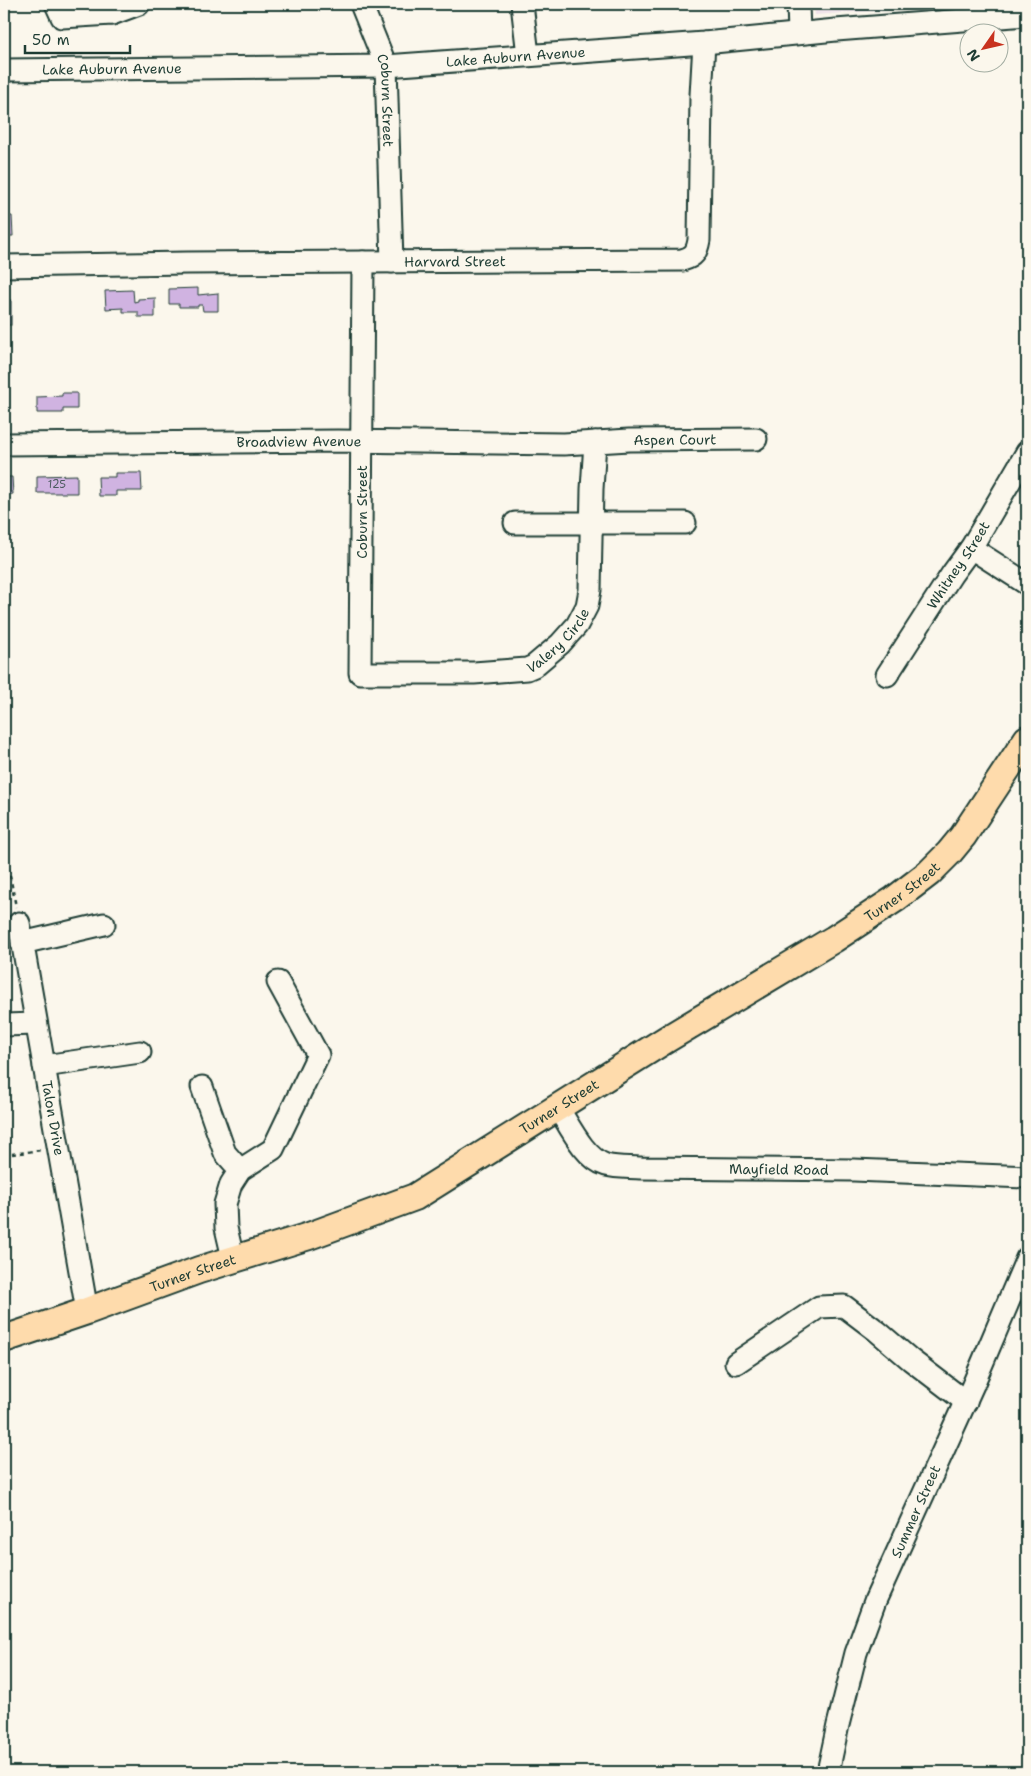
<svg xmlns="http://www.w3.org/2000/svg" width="1031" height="1776" font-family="'Shantell Sans',sans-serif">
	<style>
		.built { fill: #eee3e9 }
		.building { fill: #d0b3e1; stroke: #1f3d34 }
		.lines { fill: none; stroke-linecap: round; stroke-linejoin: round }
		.minor-casing { stroke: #1f3d34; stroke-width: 25 }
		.major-casing { stroke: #1f3d34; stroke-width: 30 }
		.path { stroke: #1f3d34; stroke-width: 2.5; stroke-dasharray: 4 4; stroke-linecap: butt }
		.minor { stroke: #fbf7ec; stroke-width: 21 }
		.major { stroke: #fedbac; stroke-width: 26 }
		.labels { text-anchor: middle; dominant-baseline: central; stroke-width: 5; stroke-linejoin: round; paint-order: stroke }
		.number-label { font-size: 11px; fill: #4b5a5f }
		.street-label { font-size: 14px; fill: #1f3d34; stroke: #fbf7ec }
	</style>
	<rect width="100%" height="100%" fill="#fbf7ec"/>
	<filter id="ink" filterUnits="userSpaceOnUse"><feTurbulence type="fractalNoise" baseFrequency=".02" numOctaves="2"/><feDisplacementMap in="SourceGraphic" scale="10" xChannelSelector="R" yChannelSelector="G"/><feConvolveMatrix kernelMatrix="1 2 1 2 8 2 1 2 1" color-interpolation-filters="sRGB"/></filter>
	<g filter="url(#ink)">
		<path class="built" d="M814,4h155l-154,11z"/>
		<g class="building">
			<path d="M4,216h8l1,20h-9z"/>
			<path d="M198,288v7l20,-2v18h-15l-1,-6h-4v2h-19v-3h-10v-15z"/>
			<path d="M133,290l1,12 4,-1v-2l17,-1v19h-17v-5h-15v-4l-17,1 -1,-18z"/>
			<rect x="4" y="300" width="7" height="25"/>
			<path d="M62,393h15v16h-14v4h-26v-16l25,-1z"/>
			<rect x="4" y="398" width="4" height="17"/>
			<path d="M115,473h26l1,18h-26v5h-17l-1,-19h17z"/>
			<path d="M77,475v18h-40v-17z"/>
			<path d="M4,477h8l1,17 -9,1z"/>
		</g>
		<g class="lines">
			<g class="minor-casing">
				<g id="minor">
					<path d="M56,4l6,13 50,-3 -5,-10"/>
					<path id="s1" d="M361,4l25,62 6,196"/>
					<path d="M522,4l6,51"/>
					<path d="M798,4l1,29"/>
					<path d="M112,14l27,-10"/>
					<path id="s2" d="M4,70l382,-4 318,-23 132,-13 191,-15"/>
					<path id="s3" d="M363,262l-3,411h114l53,-4 7,-3 26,-22 17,-19 10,-19 3,-16 2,-101 3,-47"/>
					<path id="s4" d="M4,266l183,-3 495,-3c12,-3 15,-8 17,-20l2,-145 3,-52"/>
					<path id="s5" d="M4,444l334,-3 226,3 65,-4 127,-1"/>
					<path d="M515,523h170"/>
					<path d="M971,548l56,36"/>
					<path id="s6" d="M887,675l65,-101 19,-26 56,-96"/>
					<path id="s7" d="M19,923l68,388"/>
					<path d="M22,943l82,-19"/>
					<path d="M4,1025l32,-1"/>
					<path d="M44,1066l96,-14"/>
					<path d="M202,1087l23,66 15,17"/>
					<path id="s8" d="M558,1108c11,17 27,51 48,57 11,3 24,2 35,3l213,2 173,7"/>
					<path d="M233,1258l-7,-30 -1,-24 6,-20 9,-14 33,-21 45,-94 -40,-73"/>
					<path d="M736,1363l83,-56 25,-1 33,25 34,29 55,42"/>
					<path id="s9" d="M828,1772l10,-47 18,-72 19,-52 98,-216 54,-127"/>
				</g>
			</g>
			<g class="major-casing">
				<g id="major">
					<path id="s10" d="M4,1339l83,-28 112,-41 110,-34 106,-39 252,-158 167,-100 61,-40 34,-26 20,-20 14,-17 64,-97"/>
				</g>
			</g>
			<g class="path">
				<path d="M4,844l12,63"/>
				<path d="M4,1155l38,-5"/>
			</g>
			<use href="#minor" class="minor"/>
			<use href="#major" class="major"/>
		</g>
	</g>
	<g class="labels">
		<g class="number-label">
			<text x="57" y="484">125</text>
		</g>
		<g class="street-label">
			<text stroke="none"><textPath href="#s2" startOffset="512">Lake Auburn Avenue</textPath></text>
			<text stroke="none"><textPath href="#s2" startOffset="108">Lake Auburn Avenue</textPath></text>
			<text stroke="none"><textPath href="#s1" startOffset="101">Coburn Street</textPath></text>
			<text stroke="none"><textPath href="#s4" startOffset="451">Harvard Street</textPath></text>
			<text stroke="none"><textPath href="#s5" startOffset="671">Aspen Court</textPath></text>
			<text stroke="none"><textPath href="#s5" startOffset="295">Broadview Avenue</textPath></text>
			<text transform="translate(362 512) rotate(-90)">Coburn Street</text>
			<text stroke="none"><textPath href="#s6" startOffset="131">Whitney Street</textPath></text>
			<text stroke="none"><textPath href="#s3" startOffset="621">Valery Circle</textPath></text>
			<text stroke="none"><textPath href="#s10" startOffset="1010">Turner Street</textPath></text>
			<text stroke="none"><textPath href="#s10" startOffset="605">Turner Street</textPath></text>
			<text stroke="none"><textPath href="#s7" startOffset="198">Talon Drive</textPath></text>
			<text stroke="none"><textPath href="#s8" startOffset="249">Mayfield Road</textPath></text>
			<text stroke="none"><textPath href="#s10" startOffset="200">Turner Street</textPath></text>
			<text stroke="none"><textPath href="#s9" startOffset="276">Summer Street</textPath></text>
		</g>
	</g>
	<rect width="1031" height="1776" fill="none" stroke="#fbf7ec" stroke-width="20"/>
	<rect x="10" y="10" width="1011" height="1756" fill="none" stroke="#1f3d34" stroke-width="2" filter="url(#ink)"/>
	<g transform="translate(984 48) rotate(236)"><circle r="24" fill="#fbf7ec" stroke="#a3ada2"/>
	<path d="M0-4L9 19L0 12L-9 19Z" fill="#c8321e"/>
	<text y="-8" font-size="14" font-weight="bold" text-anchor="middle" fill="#1f3d34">N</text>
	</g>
	<path d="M25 45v8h105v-8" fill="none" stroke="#1f3d34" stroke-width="2.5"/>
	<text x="32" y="45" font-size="15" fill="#1f3d34" stroke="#fbf7ec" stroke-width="4" paint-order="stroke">50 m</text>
</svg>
